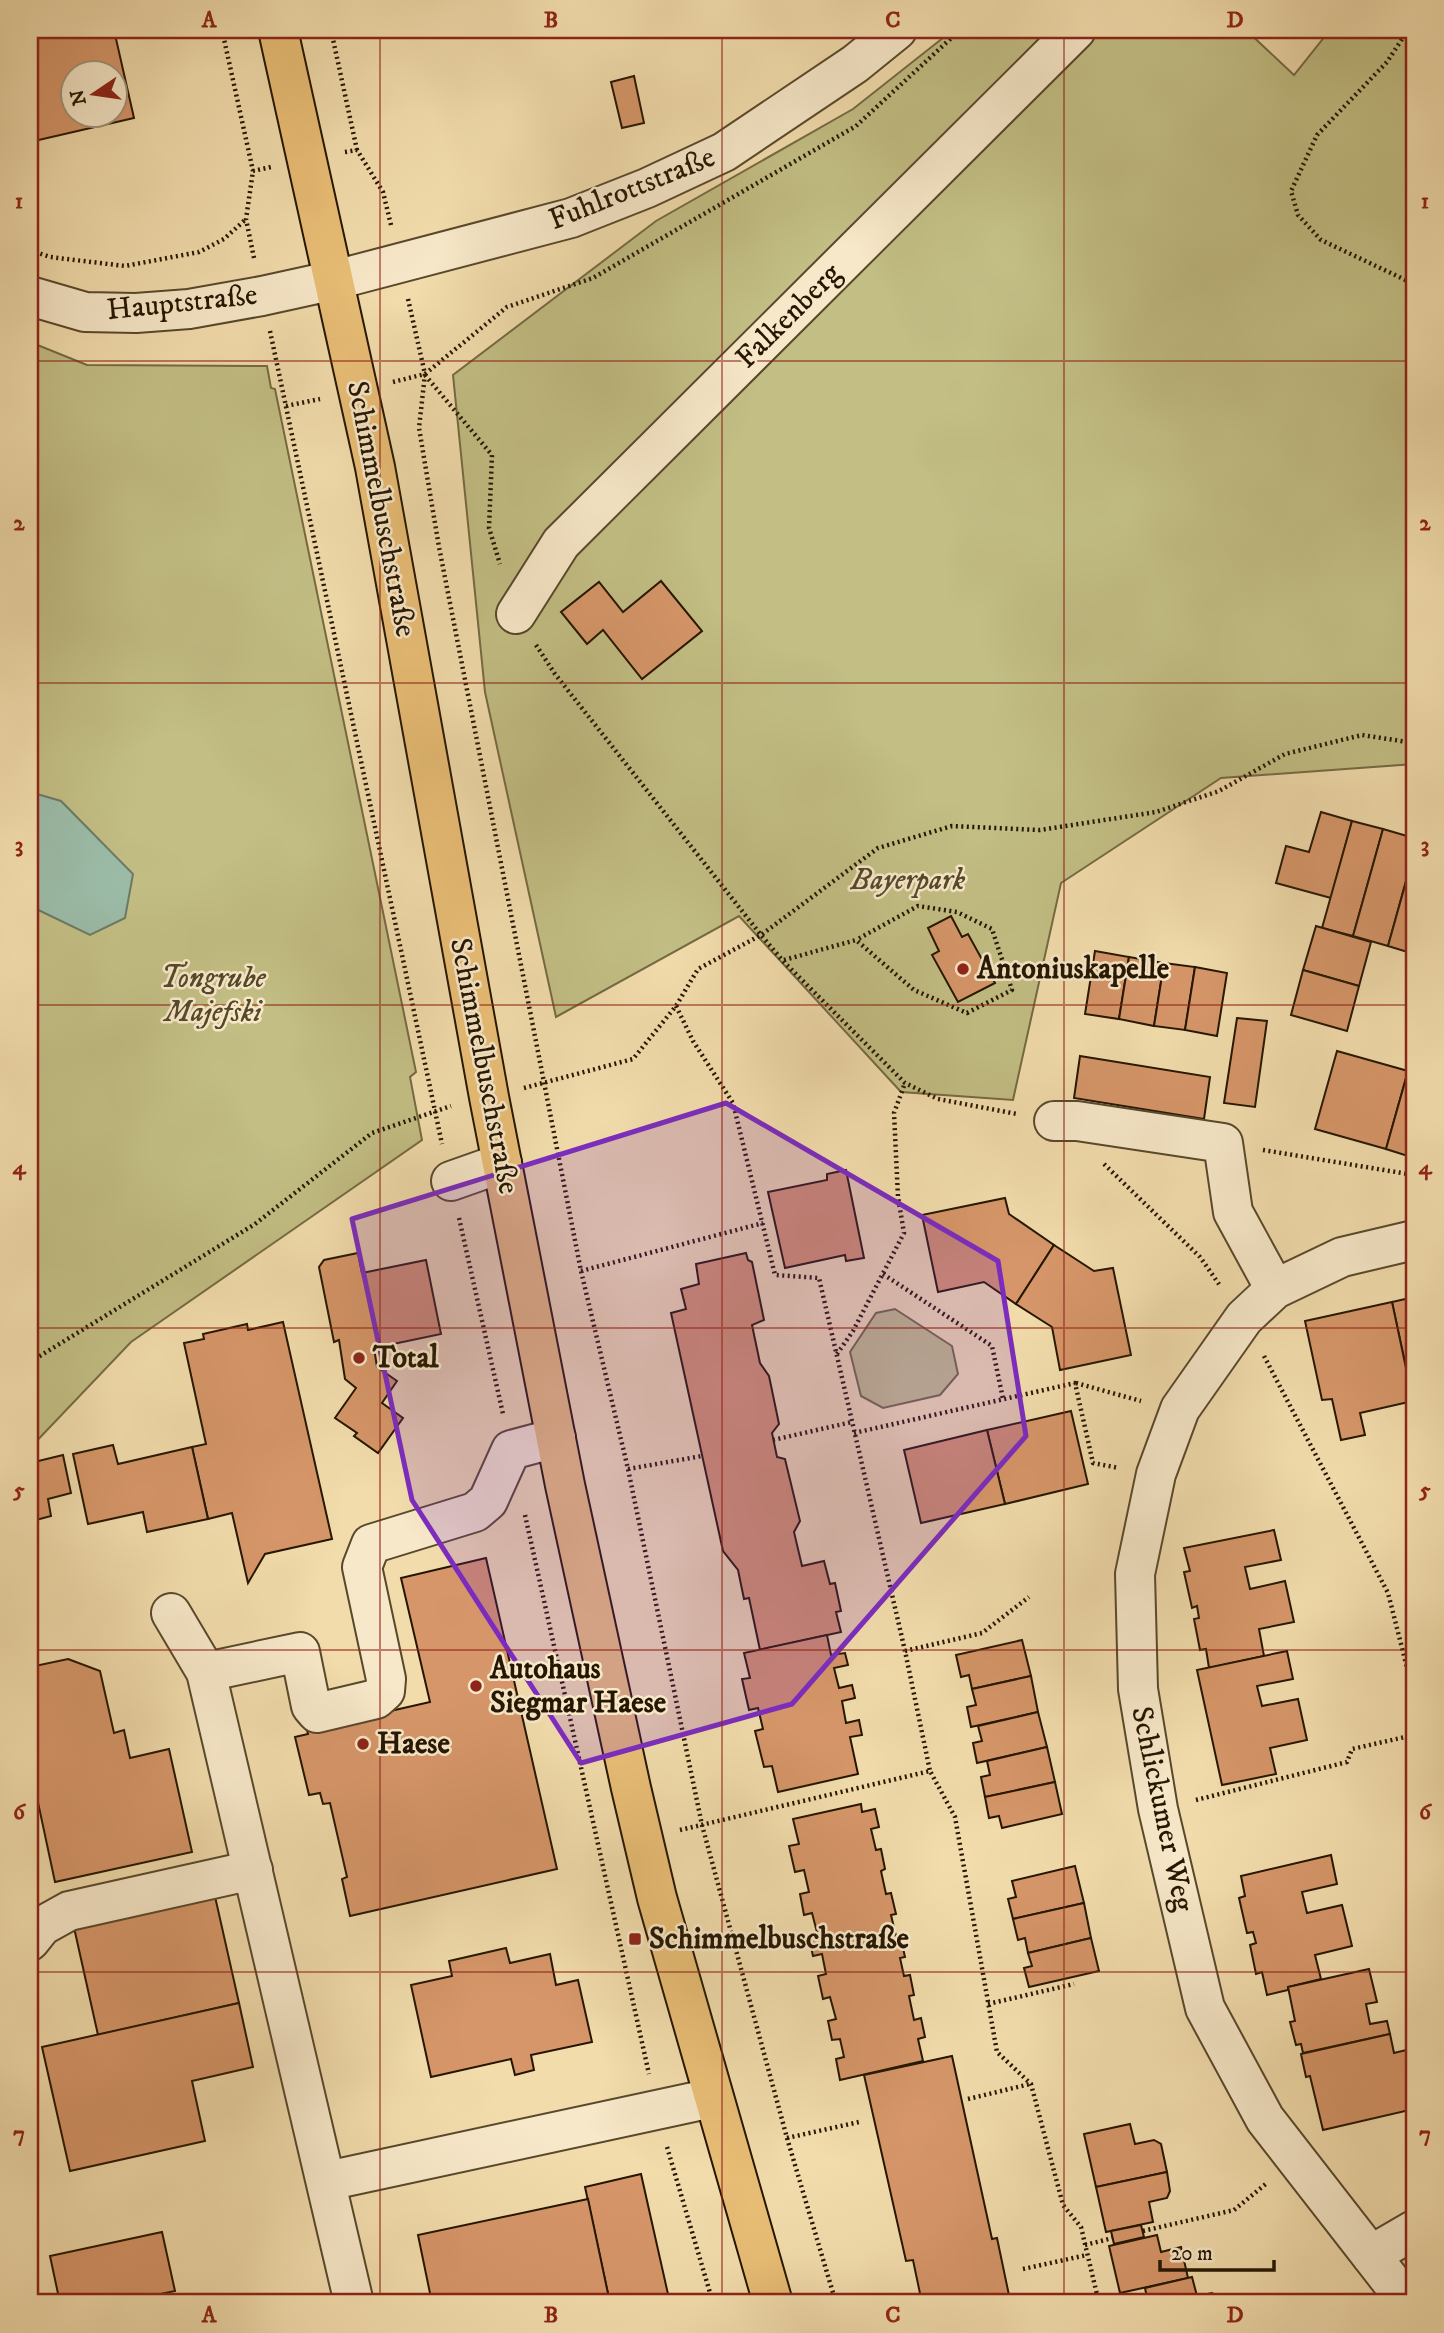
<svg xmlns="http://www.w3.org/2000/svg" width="1444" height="2333" font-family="'IM FELL DW Pica',serif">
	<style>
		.green { fill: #c2be84; stroke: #746a43; stroke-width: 2 }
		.water { fill: #9bbca8; stroke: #6c7a66; stroke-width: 2 }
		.building { fill: #d69669; stroke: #251602; stroke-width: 2; fill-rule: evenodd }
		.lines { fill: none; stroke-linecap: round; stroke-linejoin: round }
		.minor-casing { stroke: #58482c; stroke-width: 42 }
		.major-casing { stroke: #251602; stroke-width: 42 }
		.path { stroke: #251602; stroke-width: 4.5; stroke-dasharray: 2 3.5; stroke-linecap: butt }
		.minor { stroke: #f7e8c9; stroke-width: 38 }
		.major { stroke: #e9be76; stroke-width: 38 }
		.marked { fill: #7b2cbf; fill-opacity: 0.2; stroke: #7b2cbf; stroke-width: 5; stroke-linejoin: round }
		.grid { fill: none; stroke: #8f2418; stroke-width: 2; stroke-opacity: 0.55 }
		.poi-dot { fill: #8f2418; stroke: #f7e8c9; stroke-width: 2.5 }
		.labels { text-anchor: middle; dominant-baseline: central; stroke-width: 5; stroke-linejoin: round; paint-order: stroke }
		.street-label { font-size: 30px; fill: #251602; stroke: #f7e8c9 }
		.park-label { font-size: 30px; font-style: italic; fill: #544829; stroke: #f7e8c9 }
		.poi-label { font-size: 30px; font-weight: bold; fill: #251602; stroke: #f7e8c9; text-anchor: start }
		.neatline { fill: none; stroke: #8f2418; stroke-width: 2.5 }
		.grid-label { font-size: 23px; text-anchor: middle; font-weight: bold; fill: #8f2418 }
	</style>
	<rect width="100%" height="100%" fill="#f2dcac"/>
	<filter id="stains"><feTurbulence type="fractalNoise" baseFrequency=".00286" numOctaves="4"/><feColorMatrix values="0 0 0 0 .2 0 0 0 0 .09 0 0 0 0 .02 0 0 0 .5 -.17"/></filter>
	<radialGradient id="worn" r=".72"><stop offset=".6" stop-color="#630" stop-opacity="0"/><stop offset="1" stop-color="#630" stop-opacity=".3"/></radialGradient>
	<g class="green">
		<path d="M953,30h293l48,45 36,-45h84v734l-193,14 -160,105 -48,217 -112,-8 -162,-176 -183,101 -71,-325 -32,-317 203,-154 197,-112z"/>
		<path d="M30,342l57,23 180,1 4,22 4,1 141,683 -6,5 12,63 -291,202 -101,106z"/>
		<path d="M895,1309l57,37 6,28 -18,21 -57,13 -22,-12 -11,-44 26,-39z"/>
	</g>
	<path class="water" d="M30,792l31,9 72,73 -8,44 -35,17 -60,-29z"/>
	<g class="building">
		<path d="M30,30h84l20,88 -104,24zM74,74h42v42h-42z"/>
		<path d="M634,76l10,47 -22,5 -11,-46z"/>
		<path d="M661,581l41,50 -60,48 -39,-49 -16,14 -26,-32 38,-30 24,30z"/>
		<path d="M1321,812l31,9 -21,77 -55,-15 10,-37 23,6z"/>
		<path d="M1352,821l31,8 -30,107 -31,-8z"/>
		<path d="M1383,829l31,9v14l-26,94 -35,-10z"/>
		<path d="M1409,871l5,1v82l-26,-8z"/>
		<path d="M951,916l11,21 6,-3 27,49 -37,19 -26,-47 7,-4 -11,-23z"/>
		<path d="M1316,926l55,16 -12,44 -56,-16z"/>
		<path d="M1095,951l34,6 -10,62 -34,-5z"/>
		<path d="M1129,957l35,6 -10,63 -35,-7z"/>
		<path d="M1164,963l31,4 -10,63 -31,-4z"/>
		<path d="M1195,967l32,6 -10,63 -32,-6z"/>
		<path d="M1303,970l56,16 -12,45 -56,-16z"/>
		<path d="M1237,1018l30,3 -12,86 -31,-4z"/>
		<path d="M1337,1051l71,20 -22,78 -71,-20z"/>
		<path d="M1080,1056l130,21 -6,42 -130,-21z"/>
		<path d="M1408,1071l6,2v85l-28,-9z"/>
		<path d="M846,1170l18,88 -18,3 -1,-6 -60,13 -17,-76 59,-12v-6z"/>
		<path d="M1005,1198l4,16 45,31 -38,59 -32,-22 -46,10 -16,-77z"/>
		<path d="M1054,1245l40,26 19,-3 18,87 -71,15 -8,-43 -36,-23z"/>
		<path d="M358,1253l4,20 64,-13 15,74 -67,14 3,19 20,14 -15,22 21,15 -25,35 -24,-17 3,-3 -22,-15 21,-30 -11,-9 -6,-39 -5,2 -15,-75 5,-7z"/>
		<path d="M746,1253l2,7 4,2 12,58 -12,5 8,38 9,13 10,48 -7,9 5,24 8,2 15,62 -6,11 8,34 22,-5 6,23 5,-1 6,28 -5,1 5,20 -81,18 -11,-52 -5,1 -6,-29 -15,-19 -52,-238 15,-4 -5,-20 18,-5 -3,-20z"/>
		<path d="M1414,1297v108l-22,-103z"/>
		<path d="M1392,1302l21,99 -53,12 5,22 -24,5 -9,-41 -10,1 -17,-79z"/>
		<path d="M283,1322l49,217 -67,15 -17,29 -16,-70 -24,6 -16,-72 14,-3 -22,-101 20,-4 -1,-5 44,-10 1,6z"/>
		<path d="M1071,1411l17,73 -83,20 -18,-74z"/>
		<path d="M987,1430l18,74 -84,19 -17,-73z"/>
		<path d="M113,1445l5,19 74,-17 16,72 -61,13 -4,-20 -55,12 -15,-70z"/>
		<path d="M63,1455l8,38 -23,6 3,17 -15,4 -6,-26v-31z"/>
		<path d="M1274,1530l7,30 -36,7 5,22 35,-8 9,41 -35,7 5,27 -55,12 -3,-19 -6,1 -6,-31 5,-1 -2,-12 -5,2 -8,-36 6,-1 -6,-23z"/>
		<path d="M486,1558l71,311 -207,47 -8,-37 5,-2 -17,-74 -7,1 -3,-11 -11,2 -14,-58 13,-3 -1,-4 123,-28 -29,-124z"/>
		<path d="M827,1635l4,20 14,-2 3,12 -14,3 5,20 13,-3 3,13 -13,3 4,22 13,-3 3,15 -12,2 8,37 -80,18 -6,-26 -8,1 -9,-36 8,-2 -5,-21 -9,2 -7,-31 8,-1 -6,-25z"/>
		<path d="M1022,1640l9,36 -59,13 -3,-14 -8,2 -5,-22z"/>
		<path d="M1287,1651l6,28 -36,7 5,20 36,-7 9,41 -37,8 6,26 -54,11 -25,-115z"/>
		<path d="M68,1659l32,12 14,62 10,-3 6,28 39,-9 23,103 -137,30 -25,-117v-98z"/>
		<path d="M1031,1676l7,36 -67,15 -4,-20 9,-2 -4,-16z"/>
		<path d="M1038,1712l9,35 -70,16 -4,-20 9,-2 -4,-15z"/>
		<path d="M1047,1747l8,35 -70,15 -4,-20 9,-2 -3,-14z"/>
		<path d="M1055,1782l7,32 -60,14 -3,-12 -10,2 -4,-21z"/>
		<path d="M861,1804l1,8 13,-3 4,18 -8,2 5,21 5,-1 4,20 -4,2 5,23 5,-1 5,21 -5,1 5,21 4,-1 5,22 -5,1 4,18 6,-1 4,20 -5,1 5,24 7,-2 4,19 -7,2 5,22 -83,19 -4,-21 8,-2 -4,-18 -8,1 -4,-19 8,-2 -6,-22 -7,2 -5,-23 8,-2 -4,-20 -9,2 -4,-18 9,-2 -6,-23 -8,2 -4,-21 9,-2 -5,-22 -9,2 -6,-26 10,-2 -6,-25z"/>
		<path d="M1331,1855l6,29 -35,8 5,21 35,-8 10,41 -37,9 6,24 -33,8v3l-21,5 -5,-23 -6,2 -6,-29 6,-2 -3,-11 -6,1 -8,-35 6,-2 -4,-20z"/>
		<path d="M1075,1866l9,37 -71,16 -5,-20 8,-2 -4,-16z"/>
		<path d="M214,1892l25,111 -141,32 -25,-112z"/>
		<path d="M1084,1903l7,35 -63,15 -3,-15 -7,2 -5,-21z"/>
		<path d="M1091,1938l8,33 -70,16 -5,-19 8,-2 -4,-13z"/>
		<path d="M506,1948l4,15 40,-9 6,31 22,-5 14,62 -61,13 3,15 -19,5 -4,-16 -80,18 -20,-92 41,-9 -3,-15z"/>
		<path d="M1369,1969l8,33 -11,2 4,20 17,-3 3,13 -87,19 -2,-9 -5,1 -6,-23 5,-1 -7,-34z"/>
		<path d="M239,2003l14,64 -61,14 13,60 -135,30 -28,-124z"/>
		<path d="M1390,2034l4,19 12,-3 8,6v53l-91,21 -13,-54 -4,1 -5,-23z"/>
		<path d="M952,2056l40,183 5,-1 13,62 13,-3 2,6h-103l-9,-43 -7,1 -42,-186z"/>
		<path d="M1130,2124l5,20 19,-4 7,4 6,28 -71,15 -12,-53z"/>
		<path d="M1167,2172l3,19 -3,7 -18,4 4,20 -47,10 -10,-45z"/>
		<path d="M641,2174l29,129h-60l-25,-116z"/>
		<path d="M588,2199l22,104h-178l-14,-68z"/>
		<path d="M1141,2225l3,12 -30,7 -3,-13z"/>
		<path d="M162,2232l13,59 -57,12h-58l-10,-47z"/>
		<path d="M1157,2235l4,17 20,-5 7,31 -68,15 -11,-47z"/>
		<path d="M1192,2277l5,19 15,-3 8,5 1,5h-73l-3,-15z"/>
	</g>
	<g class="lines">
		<g class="minor-casing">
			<g id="minor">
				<path d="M30,296l55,16 51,1 53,-4 73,-13 73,-16 236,-62 76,-30 77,-36 131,-88 42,-34"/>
				<path d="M516,614l45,-71 515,-513"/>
				<path d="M1054,1121h23l146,22 10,69 42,77"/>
				<path d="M451,1181l51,-18"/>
				<path d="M171,1613l35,59 148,631"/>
				<path d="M206,1672l94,-20 11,54 6,7 59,-14 9,-8 1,-12 -24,-112 9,-23 104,-32 13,-11 23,-51 45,-12"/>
				<path d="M30,1941l12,-15 27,-15 184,-41"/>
				<path d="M327,2181l385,-83"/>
				<path d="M1371,2255l43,-25"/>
				<path d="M1408,2303l-143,-184 -60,-111 -47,-199 -20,-120 -3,-115 21,-100 24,-65 64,-91 31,-29 67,-32 72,-17"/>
			</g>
		</g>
		<g class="major-casing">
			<path id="major" d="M278,30l97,437 114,630 76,388 66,303 26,110 116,405"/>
		</g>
		<g class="path">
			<path d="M222,30l31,141"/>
			<path d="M331,30l26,120"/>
			<path d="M1408,30l-21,32 -70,73 -26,56 7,24 23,25 93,44"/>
			<path d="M345,152l12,-2 26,42 8,33"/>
			<path d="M30,250l20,7 75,9 74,-14 25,-13 21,-19"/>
			<path d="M254,258l-8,-39 7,-48 18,-4"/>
			<path d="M408,299l17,75 -6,54 20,119 142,724 47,198 74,356 85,313 49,165"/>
			<path d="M270,331l172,813"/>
			<path d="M425,375l67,80 -3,73 11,36"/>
			<path d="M393,382l32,-8 82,-67 86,-29 263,-152 104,-96"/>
			<path d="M286,406l34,-7"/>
			<path d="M536,645l19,29 206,261 22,26 122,122 33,16 79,15"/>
			<path d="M784,960l72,-20 58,50 53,23 45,-23 -20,-61 -35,-17 -39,-6 -62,34"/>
			<path d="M676,1006l17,35 40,62 42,172 44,3 86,373 25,120"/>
			<path d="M524,1088l109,-29 43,-53 22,-37 63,-34 117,-87 74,-22 88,4 116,-18 63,-21 66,-37 77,-19 52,8"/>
			<path d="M1263,1150l151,25"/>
			<path d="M1104,1164l96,93 21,30"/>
			<path d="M459,1218l44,196"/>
			<path d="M581,1271l182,-48"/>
			<path d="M883,1274l109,72 11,53"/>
			<path d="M837,1354l16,-23 51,-98 -6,-36 -4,-84 11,-30"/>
			<path d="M1264,1356l124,237 26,102"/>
			<path d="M30,1362l225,-138 117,-91 79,-27"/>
			<path d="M1076,1383l65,18"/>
			<path d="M854,1433l221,-50 18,80 26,5"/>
			<path d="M773,1440l79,-18"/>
			<path d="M628,1469l74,-13"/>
			<path d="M525,1515l124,559"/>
			<path d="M905,1651l77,-18 47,-36"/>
			<path d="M1196,1800l151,-38 5,-13 62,-14"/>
			<path d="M680,1830l250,-59 25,46 42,235 34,32 32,121 18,22 18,76"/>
			<path d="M988,2004l86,-20"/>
			<path d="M968,2099l62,-15"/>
			<path d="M787,2138l72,-16"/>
			<path d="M667,2147l46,156"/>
			<path d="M1143,2231l91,-21 33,-27"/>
			<path d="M1085,2245l28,-7"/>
			<path d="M1023,2269l64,-14"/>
			<path d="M871,2303l32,-7"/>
		</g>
		<use href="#minor" class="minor"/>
		<use href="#major" class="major"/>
	</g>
	<path class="marked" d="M726,1103l272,158 28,175 -234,268 -211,59 -169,-263 -60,-281z"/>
	<path class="grid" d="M380,30v2273M722,30v2273M1064,30v2273M30,361h1384M30,683h1384M30,1005h1384M30,1328h1384M30,1650h1384M30,1972h1384"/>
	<g class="poi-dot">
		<circle cx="963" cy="969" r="7"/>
		<circle cx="359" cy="1358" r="7"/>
		<circle cx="476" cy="1686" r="7"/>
		<circle cx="363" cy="1744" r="7"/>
		<rect x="628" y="1932" width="14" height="14" rx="3.5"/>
	</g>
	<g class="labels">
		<g class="street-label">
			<text transform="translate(632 189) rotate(-22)">Fuhlrottstraße</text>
			<text transform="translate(182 303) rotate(-6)">Hauptstraße</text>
			<text transform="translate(789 316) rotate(-45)">Falkenberg</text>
			<text transform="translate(381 509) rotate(79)">Schimmelbuschstraße</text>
			<text transform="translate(484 1066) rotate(79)">Schimmelbuschstraße</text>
			<text transform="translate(1162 1809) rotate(78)">Schlickumer Weg</text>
		</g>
		<g class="park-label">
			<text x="908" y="880">Bayerpark</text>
			<text x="213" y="978">Tongrube<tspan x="213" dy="34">Majefski</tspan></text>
		</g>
		<g class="poi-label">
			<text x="977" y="969">Antoniuskapelle</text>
			<text x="373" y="1358">Total</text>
			<text x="490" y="1669">Autohaus<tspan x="490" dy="34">Siegmar Haese</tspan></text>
			<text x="377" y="1744">Haese</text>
			<text x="649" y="1939">Schimmelbuschstraße</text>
		</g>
	</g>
	<rect width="1444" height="2333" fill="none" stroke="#f2dcac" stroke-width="77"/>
	<g transform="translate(94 94) rotate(257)"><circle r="33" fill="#f7e8c9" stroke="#a39479" stroke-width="2"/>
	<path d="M0-5L12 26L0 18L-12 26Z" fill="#8f2418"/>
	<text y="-10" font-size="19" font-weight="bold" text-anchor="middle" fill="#251602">N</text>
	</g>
	<path d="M1160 2260v10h114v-10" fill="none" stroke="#251602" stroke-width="3.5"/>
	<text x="1171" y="2260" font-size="21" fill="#251602" stroke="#f7e8c9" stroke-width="5" paint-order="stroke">20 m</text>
	<rect x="38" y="38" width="1368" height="2256" class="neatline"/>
	<g class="grid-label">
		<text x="209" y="27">A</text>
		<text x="551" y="27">B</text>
		<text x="893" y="27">C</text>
		<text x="1235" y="27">D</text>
		<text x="19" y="208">1</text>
		<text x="1425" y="208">1</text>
		<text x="19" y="530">2</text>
		<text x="1425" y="530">2</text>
		<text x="19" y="852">3</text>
		<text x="1425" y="852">3</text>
		<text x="19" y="1174">4</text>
		<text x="1425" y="1174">4</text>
		<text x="19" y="1497">5</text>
		<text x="1425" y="1497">5</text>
		<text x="19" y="1819">6</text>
		<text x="1425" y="1819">6</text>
		<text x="19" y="2141">7</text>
		<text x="1425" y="2141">7</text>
		<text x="209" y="2322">A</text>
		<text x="551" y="2322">B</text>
		<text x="893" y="2322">C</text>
		<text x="1235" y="2322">D</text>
	</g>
	<rect width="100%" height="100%" filter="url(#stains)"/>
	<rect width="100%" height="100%" fill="url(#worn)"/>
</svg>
